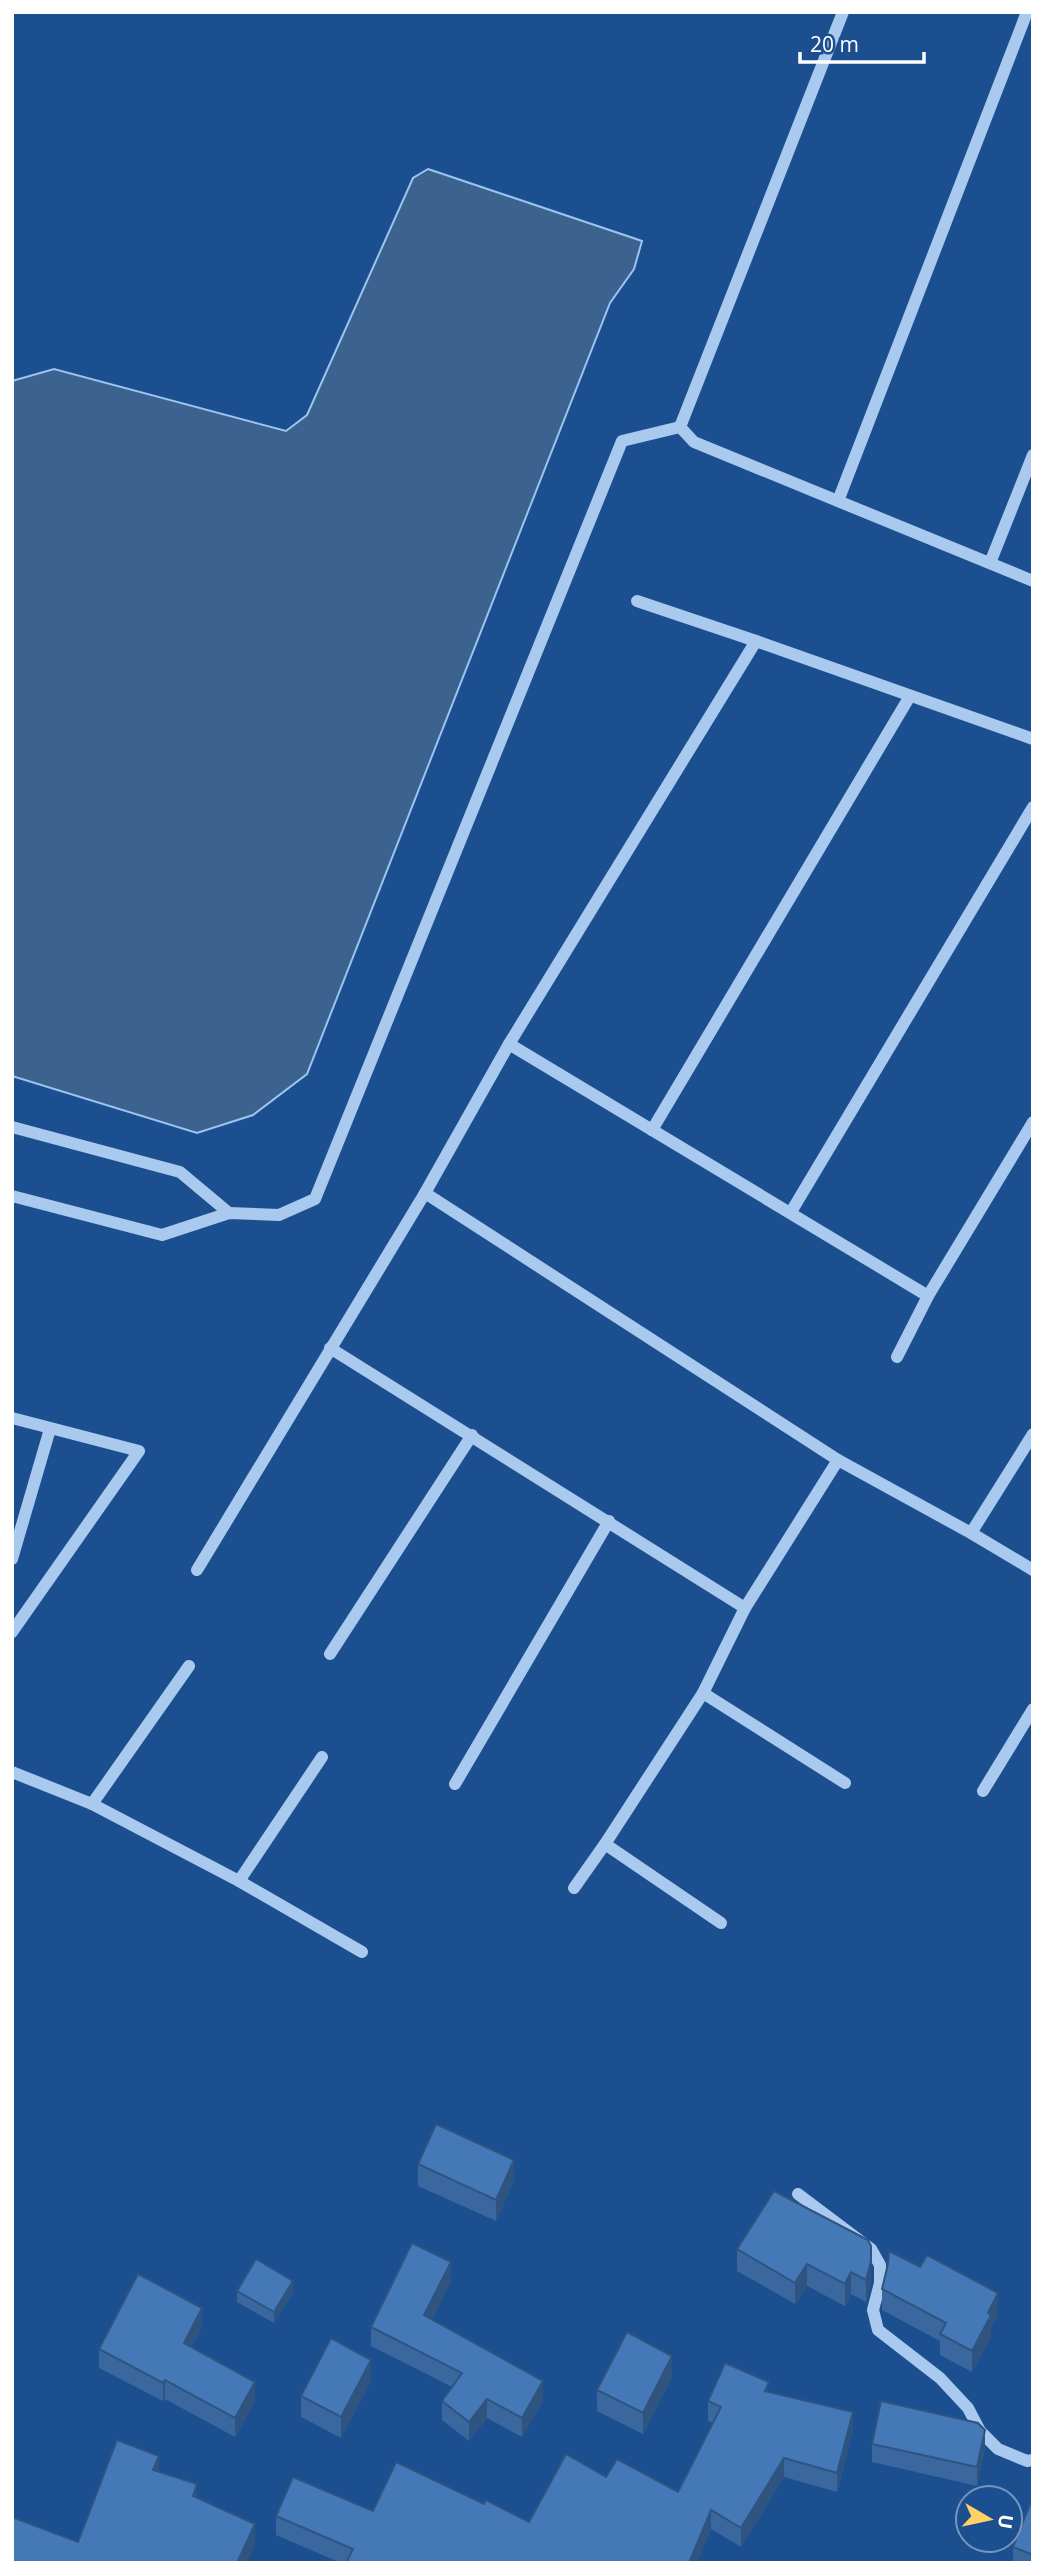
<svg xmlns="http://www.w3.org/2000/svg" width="1045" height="2575" font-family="'Open Sans',sans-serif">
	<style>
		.water { fill: #3c6290; stroke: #9cc4f0; stroke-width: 2 }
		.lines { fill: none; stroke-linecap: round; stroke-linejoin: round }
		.minor { stroke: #a9c9ee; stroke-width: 12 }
		.wall { fill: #3a679d }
		.shaded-wall { fill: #305480 }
		.building { fill: #4478b7; stroke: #305480; stroke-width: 2 }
	</style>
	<rect width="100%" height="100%" fill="#1b4f8f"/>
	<path class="water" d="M428,169l214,72 -8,28 -24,34 -303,771 -54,41 -56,18 -185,-57v-695l42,-12 232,62 21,-16 106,-237z"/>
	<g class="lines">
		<g class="minor">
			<path d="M680,427l163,-415"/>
			<path d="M838,501l189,-489"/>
			<path d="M990,563l43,-108"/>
			<path d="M637,601l119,40"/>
			<path d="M1033,739l-277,-98 -247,403 -84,149 413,267 133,73 62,37"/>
			<path d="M509,1044l419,252"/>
			<path d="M12,1127l168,45 49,41"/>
			<path d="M652,1130l258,-434"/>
			<path d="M12,1196l150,39 67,-22 50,2 36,-16 307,-758 58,-14 14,15 339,139"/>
			<path d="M791,1212l242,-405"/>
			<path d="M330,1348l415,260"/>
			<path d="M897,1357l31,-61 105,-174"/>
			<path d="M12,1418l127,33 -127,181"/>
			<path d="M971,1533l62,-99"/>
			<path d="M12,1559l38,-130"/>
			<path d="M197,1570l228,-377"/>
			<path d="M330,1654l142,-219"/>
			<path d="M703,1693l142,90"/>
			<path d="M12,1772l80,32 147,77 123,71"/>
			<path d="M455,1784l154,-263"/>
			<path d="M983,1791l50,-82"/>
			<path d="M92,1804l97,-138"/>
			<path d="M605,1844l116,79"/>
			<path d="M239,1881l83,-124"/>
			<path d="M574,1888l31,-44 98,-151 42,-85 93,-148"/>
			<path d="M798,2194l73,55 9,16v18l-7,27 5,20 62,48 28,30 12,23 18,18 29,12 6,-1"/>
		</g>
	</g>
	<g class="wall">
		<path d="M418,2164l96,17 -18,40 -78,-35z"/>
		<path d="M774,2191l97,91 -5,20 -15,-8 -6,12 -38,-20 -12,18 -58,-33v-22z"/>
		<path d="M451,2281l-19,38 111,81 -21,37 -35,-19 -18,23 -27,-21v-19l10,-14 -81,-41v-19z"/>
		<path d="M882,2289l116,25 -7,15v7l-19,36 -32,-17v-14l-58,-31z"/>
		<path d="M237,2291l56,1 -19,31 -37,-21z"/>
		<path d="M202,2327l-11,21 64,53 -20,36 -70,-38 -2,2 -64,-33v-19z"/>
		<path d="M672,2377l-29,57 -46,-23v-21z"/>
		<path d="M371,2381l-30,57 -40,-21v-21z"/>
		<path d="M769,2392l84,39 -16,61 -53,-15 -43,70 -30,-18 -14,34h-356l-65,-28v-19l208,-12 45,18 77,-45 72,15 35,-69 -5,-2v-20z"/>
		<path d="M872,2444l113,4 -8,38 -105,-24z"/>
		<path d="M1033,2497v66h-20v-16z"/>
	</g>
	<g class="shaded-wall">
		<path d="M514,2160v21l-18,40v-21z"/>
		<path d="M871,2261v21l-5,20v-22z"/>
		<path d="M451,2262v19l-27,53v-19z"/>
		<path d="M807,2264v22l-12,18v-21z"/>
		<path d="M851,2272v22l-6,12v-22z"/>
		<path d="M293,2281v11l-19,31v-11z"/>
		<path d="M998,2293v21l-7,15v7l-19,36v-21z"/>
		<path d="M202,2308v19l-18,35v-19z"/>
		<path d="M672,2356v21l-29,57v-21z"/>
		<path d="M371,2360v21l-30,57v-21z"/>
		<path d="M165,2380v19l-2,2v-18z"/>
		<path d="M543,2381v19l-21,37v-19z"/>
		<path d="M255,2382v19l-20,36v-19z"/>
		<path d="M487,2399v19l-18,23v-19z"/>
		<path d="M853,2412v19l-16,61v-19z"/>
		<path d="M985,2430v18l-8,38v-19z"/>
		<path d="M159,2456v21l-6,-7z"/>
		<path d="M784,2458v19l-43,70v-19z"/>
		<path d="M197,2484v21l-4,-9z"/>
		<path d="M711,2510v19l-14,34h-8z"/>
		<path d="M255,2524v21l-8,18h-10z"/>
	</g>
	<g class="building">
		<path d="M436,2124l78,36 -18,40 -78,-36z"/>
		<path d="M774,2191l94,49 3,6v15l-5,19 -15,-8 -6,12 -38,-20 -12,19 -58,-34z"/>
		<path d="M412,2243l39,19 -27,53 119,66 -21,37 -35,-19 -18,23 -27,-21 20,-28 -91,-46z"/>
		<path d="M889,2251l31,16 7,-12 71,38 -10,20 3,2 -19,36 -32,-17 6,-11 -64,-34 6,-25z"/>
		<path d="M256,2259l37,22 -19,31 -37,-21z"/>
		<path d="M138,2274l64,34 -18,35 71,39 -20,36 -70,-38 -2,3 -64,-34z"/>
		<path d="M627,2332l45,24 -29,57 -46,-23z"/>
		<path d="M331,2338l40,22 -30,57 -40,-21z"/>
		<path d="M725,2363l44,19 -4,9 88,21 -16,61 -53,-15 -43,70 -30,-18 -22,53h-343l7,-14 -77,-33 17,-39 80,34 23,-49 88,42 2,-4 43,22 37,-68 40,23 11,-18 61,33 43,-85 -13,-6z"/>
		<path d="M881,2401l97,22 7,7 -8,37 -105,-23z"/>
		<path d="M117,2440l42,16 -6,14 44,14 -4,12 62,28 -18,39h-225v-46l66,25z"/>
		<path d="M1033,2497v58l-20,-8z"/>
	</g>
	<rect width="1045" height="2575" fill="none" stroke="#ffffff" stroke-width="28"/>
	<g transform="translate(989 2519) rotate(99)"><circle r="33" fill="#1b4f8f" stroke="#7695bc" stroke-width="2"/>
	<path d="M0-5L12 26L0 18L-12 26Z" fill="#ffd166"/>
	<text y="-10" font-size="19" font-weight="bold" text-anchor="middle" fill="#ffffff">U</text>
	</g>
	<path d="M800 52v10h124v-10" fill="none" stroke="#ffffff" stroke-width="3.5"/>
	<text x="810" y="52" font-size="21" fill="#ffffff" stroke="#1b4f8f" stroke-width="5" paint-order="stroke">20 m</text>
</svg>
